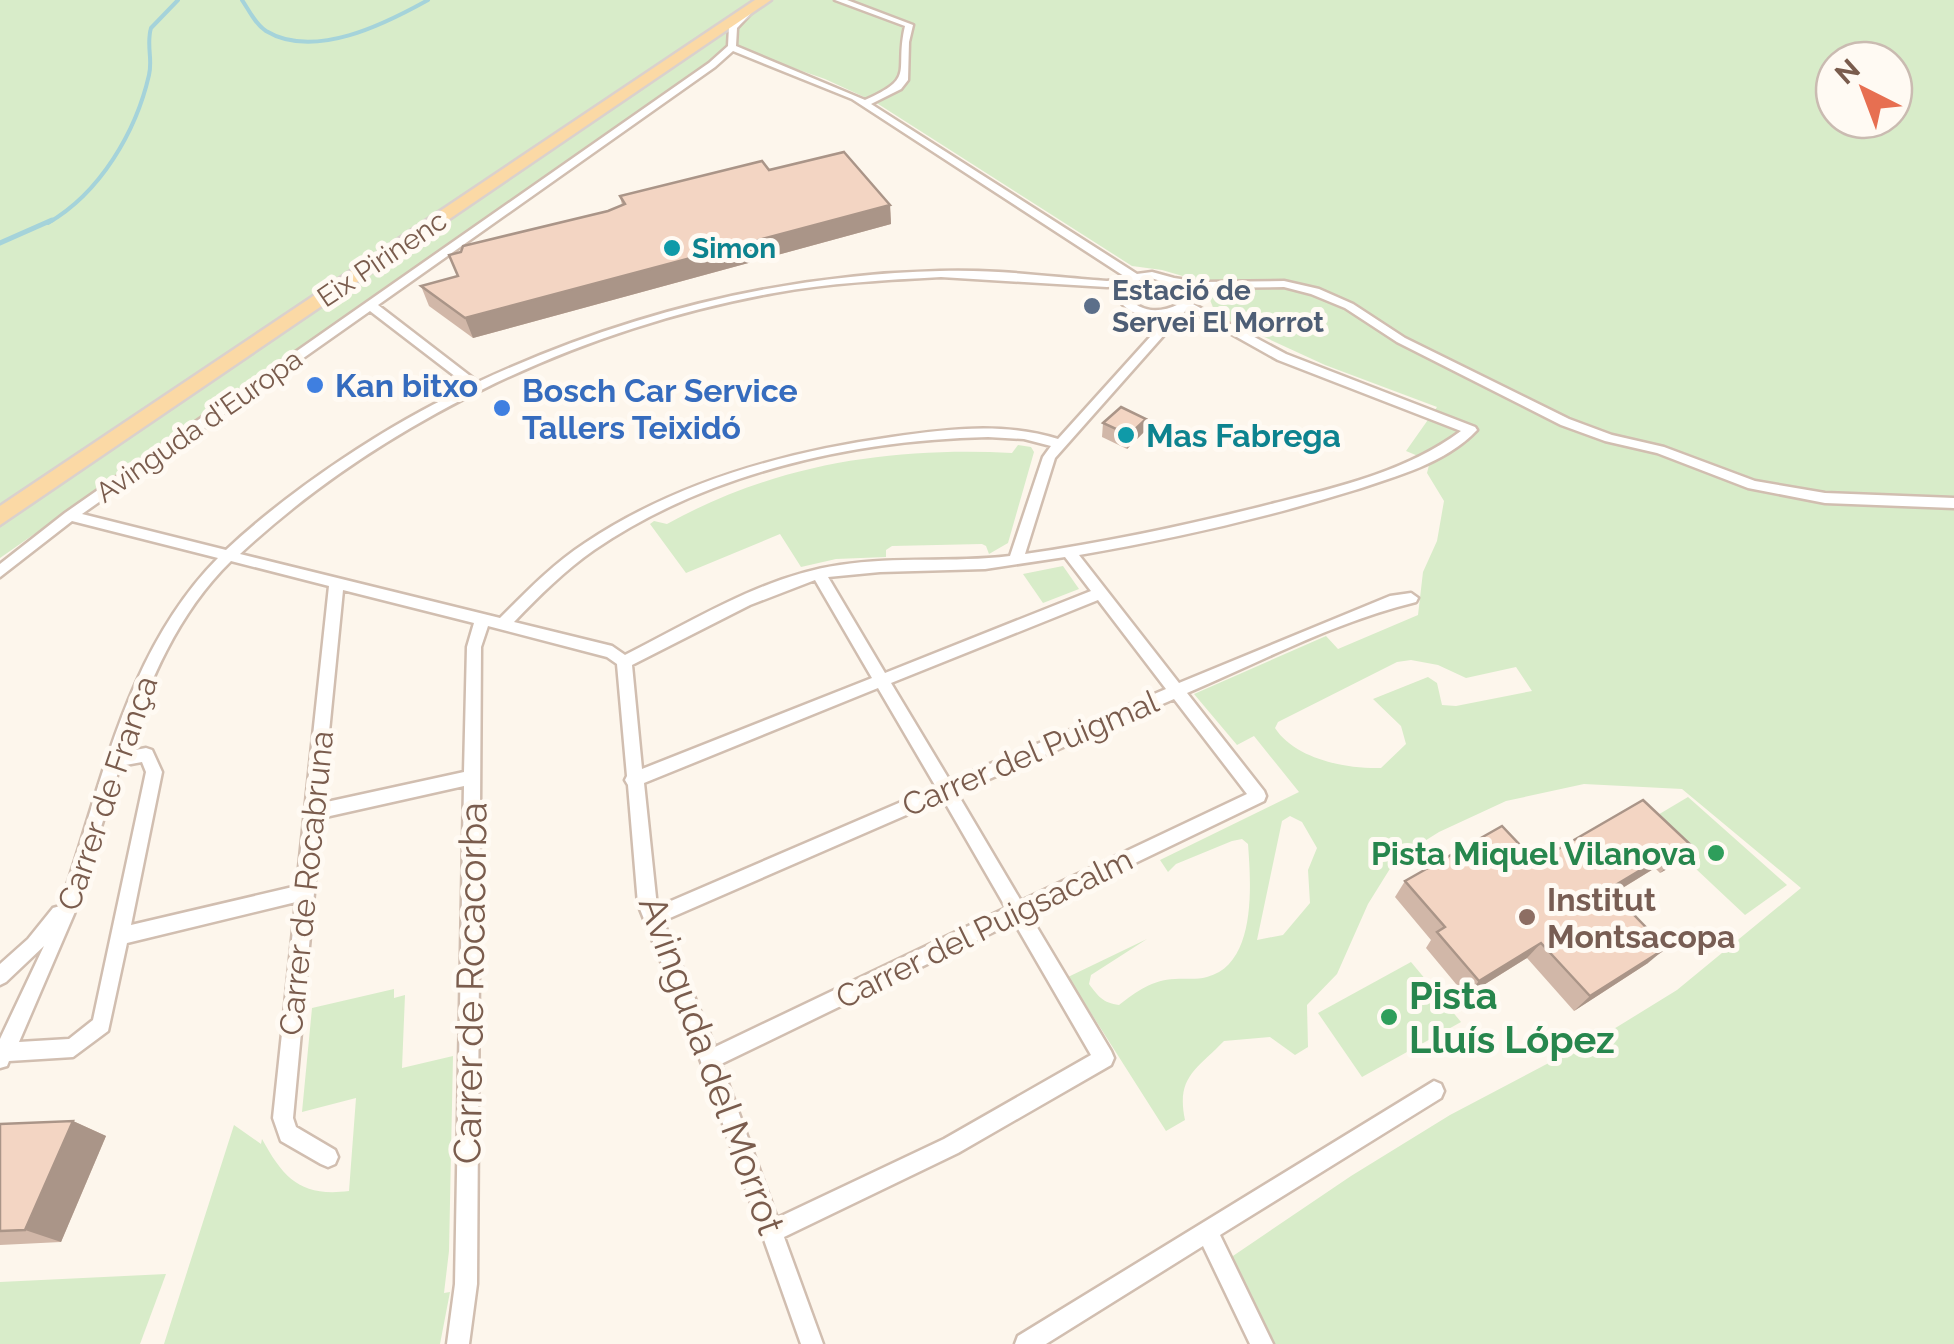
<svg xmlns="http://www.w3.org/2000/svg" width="1954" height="1344" font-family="Raleway,sans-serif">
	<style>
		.green { fill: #d8ecc9; fill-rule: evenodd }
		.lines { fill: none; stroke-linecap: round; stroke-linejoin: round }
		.stream-far1 { stroke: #a5d3da; stroke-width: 4 }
		.stream { stroke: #a5d3da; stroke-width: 5 }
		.minor-casing { stroke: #d1beb0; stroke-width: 5 }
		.primary-casing { stroke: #dad1cd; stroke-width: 5 }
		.minor { fill: #fff; fill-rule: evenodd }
		.primary { fill: #fbd9a5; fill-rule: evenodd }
		.wall { fill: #d1b7a8 }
		.shaded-wall { fill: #aa9588 }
		.building { fill: #f3d5c3; stroke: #aa9588; stroke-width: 2.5 }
		.culture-dot { fill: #0f9aa8; stroke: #fffaf3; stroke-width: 4 }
		.service-dot { fill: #5c6f8a; stroke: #fffaf3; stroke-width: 4 }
		.shop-dot { fill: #3f7fe0; stroke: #fffaf3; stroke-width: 4 }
		.leisure-dot { fill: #2e9e5b; stroke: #fffaf3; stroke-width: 4 }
		.education-dot { fill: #8d6e63; stroke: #fffaf3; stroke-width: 4 }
		.labels { text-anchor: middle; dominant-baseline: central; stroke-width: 10; stroke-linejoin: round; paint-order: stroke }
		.far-culture-label { font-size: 28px; font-weight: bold; fill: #0d838f; stroke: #fffaf3; text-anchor: start }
		.far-street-label { font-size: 28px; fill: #7a5c4d; stroke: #fffaf3 }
		.far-service-label { font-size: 28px; font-weight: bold; fill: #4e5e75; stroke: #fffaf3; text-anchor: start }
		.shop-label { font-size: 32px; font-weight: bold; fill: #366cbe; stroke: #fffaf3; text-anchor: start }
		.culture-label { font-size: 32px; font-weight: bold; fill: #0d838f; stroke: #fffaf3; text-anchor: start }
		.street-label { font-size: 32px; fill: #7a5c4d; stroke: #fffaf3 }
		.leisure-label { font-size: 32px; font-weight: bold; fill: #27864d; stroke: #fffaf3; text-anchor: end }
		.education-label { font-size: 32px; font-weight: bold; fill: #785e54; stroke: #fffaf3; text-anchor: start }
		.near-street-label { font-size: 38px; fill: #7a5c4d; stroke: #fffaf3 }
		.near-leisure-label { font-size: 38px; font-weight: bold; fill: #27864d; stroke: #fffaf3; text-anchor: start }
	</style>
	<rect width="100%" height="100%" fill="#fdf6ec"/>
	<g class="green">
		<path d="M0,0h1954v1344h-685l-42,-84 124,-84 99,-61 167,-88 60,-37 124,-102 -119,-99 -98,-5 -78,17 -67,31 -43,27 -28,45 -31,70 -30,31 1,42 -13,8 -25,-18 -46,4c-28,29 -48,36 -39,79l-19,11 -98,-154 79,-38 -56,36 -2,9c9,12 14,19 30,21 18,-14 33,-25 56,-26 11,-1 21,1 32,-2 50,-13 44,-93 41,-133l-6,-5 -10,2 -56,23 -8,8 -8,-12 139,-68 -45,-56 -17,9 -43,-51 132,-58 12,13 80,-34 5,-43 14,-31 7,-40 -17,-28 3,-12 -24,-10 31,-44 -112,-42 -102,-47 -9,-8 -11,-28 -41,-12 -30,-4 -257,-164 -50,-23 -93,-32 -732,511zM1834,60h60v60h-60zM1411,660l27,5 28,13 50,-11 16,24 -76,15 -14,-1 -5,-22 -9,-6 -55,22 28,27 5,18 -25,24c-35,1 -86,-9 -106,-40l3,-6 119,-60zM1290,816l12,6 15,26 -9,22 2,33 -27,32 -26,5 25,-119z"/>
		<path d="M1018,445l13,2 3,5 -26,91 -19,11 -3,-8 -4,-2 -90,2 -6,4v7l-50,2 -35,8 -21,-33 -94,39 -36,-49 4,-3 13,3c108,-60 224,-77 345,-71z"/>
		<path d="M1063,566l16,23 -36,14 -20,-29z"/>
		<path d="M1688,797l99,88 -42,30 -99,-93z"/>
		<path d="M1411,962l50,60 -99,55 -44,-64z"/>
		<path d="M394,989v9l11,-3 -3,73 51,-12 -4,195 -5,42 6,-1 -10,52h-276l70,-219 27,19 1,-5c22,40 39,58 87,52l7,-93 -54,14 10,-104z"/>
		<path d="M166,1274l-26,70h-140v-62z"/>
	</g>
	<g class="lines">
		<g class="stream-far1">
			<path d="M242,0c7,10 13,24 24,31 48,29 119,-7 162,-31"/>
			<path d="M48,223c52,-30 88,-91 101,-148 4,-16 -3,-30 2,-47l27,-28"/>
		</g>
		<path class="stream" d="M0,243l52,-23"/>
		<g class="minor-casing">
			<g id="minor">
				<path d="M835,0h12l66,25 -4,17 -1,38 -7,9 -30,15 266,170 15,-2 22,6 26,4 84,-1 35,8 34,15 52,34 164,81 43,16 52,12 91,34 70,12 129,5v10l-129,-5 -77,-15 -91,-35 -52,-12 -44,-16 -164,-83 -52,-34 -34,-14 -27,-7 -84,1 -12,-2 6,10 -3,7 95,51 189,73 2,3c-31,33 -80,46 -122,60 -90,28 -183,49 -276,65l100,128 211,-87 21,-3 7,5 -2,4c-79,19 -154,59 -229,91l77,98 2,5 -2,5 -235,113 82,137 3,7 -3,7 -153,88 -174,84 39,107h-22l-101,-285 -62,-155 -10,-119 -3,-5 2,-4 -10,-112 -10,-7 -119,-31 -7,21 -4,637 -8,60h-22l8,-60 9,-498 -143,32 -28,300 3,9 39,23 3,7 -3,7 -7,3 -7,-3 -40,-23 -8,-23 23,-216 -169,41 -19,88 -35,26 -64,4 -2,5 -7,2v-29l44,-93 -38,36 -6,3v-21l28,-25 25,-31 7,-2c42,-120 65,-254 158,-348l-146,-37 -72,56v-13l65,-51 644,-450 19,-17 1,-19 16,-17 7,2 -15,16 -1,18 129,54c52,-23 29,-27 40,-74zM733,51l119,48 275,179 -20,3c-55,-4 -111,-12 -167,-10 -161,4 -316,43 -462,111l-100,-77 337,-238zM941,277l166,10 12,-1 -5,8c13,20 31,26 55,22l-111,123c-54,-17 -111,-10 -166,-2 -108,15 -216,45 -307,106 -32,21 -58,48 -85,75l-260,-64c144,-134 341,-226 534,-261 55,-10 111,-13 167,-16zM1151,278l26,8 5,10 -3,8c-20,10 -40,9 -53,-10 4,-12 14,-15 25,-16zM1187,309l91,51 183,71c-54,40 -122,56 -186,72 -82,21 -167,39 -250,51l30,-96zM370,311l99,76c-81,37 -178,102 -243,163l-144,-36zM988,437l36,2 27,7 -8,11 -33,99c-57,7 -114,0 -170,9 -77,11 -147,56 -215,90l-13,-9 -98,-24c25,-26 50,-51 80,-72 112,-77 259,-110 394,-113zM1065,557l26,34 -206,82 -57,-96 52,-5 105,-3zM231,561l98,25 -32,300 -166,39 31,-153 -10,-22 -6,-2 -21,4c24,-70 52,-138 106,-191zM815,580l57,98 -230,91 -10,-104 118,-60zM343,590l131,33 -7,24 -3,125 -142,31zM1098,600l68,89 -216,92 -59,-98zM878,688l58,99 -279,120 -13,-124zM1174,699l73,95 -226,107 -64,-108zM142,762l4,10 -53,248 -24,19 -50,3 55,-128 46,-148zM943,799l63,109 -291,139 -52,-126zM1014,922l77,133 -147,84 -167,79 -56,-154z"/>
				<path d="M1434,1081l7,3 3,7 -3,7 -221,137 53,109h-23l-47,-98 -157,98h-31l3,-8z"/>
			</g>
		</g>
		<g class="primary-casing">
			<path id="primary" d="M755,0h16l-771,525v-19z"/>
		</g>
		<use href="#minor" class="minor"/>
		<use href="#primary" class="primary"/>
	</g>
	<g class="wall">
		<path d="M769,170l121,35 1,19 -418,114 -44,-32 -8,-20 37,-10 164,-71 -2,-9z"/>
		<path d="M1146,419l-2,13 -17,17 -25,-12 1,-14z"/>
		<path d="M1693,847l-17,17 -16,9 -5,-5 -42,26 35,69 -74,48 -47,-53 -61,38 -40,-48 5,-8 -36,-43 10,-16 131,-19z"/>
		<path d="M73,1121l33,15 -45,106 -61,3v-121z"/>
	</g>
	<g class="shaded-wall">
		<path d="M890,205l1,19 -418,114 -8,-20z"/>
		<path d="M1146,419l-2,13 -17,17 2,-14z"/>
		<path d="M1693,847l-17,17 -16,9 17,-16z"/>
		<path d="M1672,851l-17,17 -62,38 16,-17z"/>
		<path d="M1541,943l-14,15 -61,38 13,-15z"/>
		<path d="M1666,948l-18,15 -74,48 16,-15z"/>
		<path d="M73,1121l33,15 -45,106 -36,-12z"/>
	</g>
	<g class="building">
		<path d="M844,152l46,53 -425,113 -44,-32 37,-10 -9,-21 12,-3 2,-6 145,-35 17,-7 -5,-8 142,-35 7,9z"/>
		<path d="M1121,407l25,12 -17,16 -26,-12z"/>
		<path d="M1643,800l50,47 -16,10 -5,-6 -63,38 57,59 -76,48 -49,-53 -62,38 -42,-49 8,-5 -40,-46 97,-55 34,36z"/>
		<path d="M73,1121l-48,109 -25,1v-107z"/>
	</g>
	<g class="culture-dot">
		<circle cx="672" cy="248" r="10"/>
		<circle cx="1126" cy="435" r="10"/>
	</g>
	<circle class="service-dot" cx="1092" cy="306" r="10"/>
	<g class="shop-dot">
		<circle cx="315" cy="385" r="10"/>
		<circle cx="502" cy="408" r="10"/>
	</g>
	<g class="leisure-dot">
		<circle cx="1716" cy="853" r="10"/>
		<circle cx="1389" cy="1017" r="10"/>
	</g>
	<circle class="education-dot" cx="1527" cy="917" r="10"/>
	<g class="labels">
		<g class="far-culture-label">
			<text x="692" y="248">Simon</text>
		</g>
		<g class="far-street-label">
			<text transform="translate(382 259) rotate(-34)">Eix Pirinenc</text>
			<text transform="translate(199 426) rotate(-35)">Avinguda d'Europa</text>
		</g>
		<g class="far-service-label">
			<text x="1112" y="290">Estació de<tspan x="1112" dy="32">Servei El Morrot</tspan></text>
		</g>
		<g class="shop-label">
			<text x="335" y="385">Kan bitxo</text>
			<text x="522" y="390">Bosch Car Service<tspan x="522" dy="37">Tallers Teixidó</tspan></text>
		</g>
		<g class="culture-label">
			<text x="1146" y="435">Mas Fabrega</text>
		</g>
		<g class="street-label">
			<text transform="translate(1030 753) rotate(-23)">Carrer del Puigmal</text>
			<text transform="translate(107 793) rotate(-71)">Carrer de França</text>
			<text transform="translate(306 883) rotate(-84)">Carrer de Rocabruna</text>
			<text transform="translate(984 928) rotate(-26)">Carrer del Puigsacalm</text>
		</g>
		<g class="leisure-label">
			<text x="1696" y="853">Pista Miquel Vilanova</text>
		</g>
		<g class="education-label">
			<text x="1547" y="899">Institut<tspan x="1547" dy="37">Montsacopa</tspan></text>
		</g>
		<g class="near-street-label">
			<text transform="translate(470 983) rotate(-89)">Carrer de Rocacorba</text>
			<text transform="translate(712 1065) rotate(70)">Avinguda del Morrot</text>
		</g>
		<g class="near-leisure-label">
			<text x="1409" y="995">Pista<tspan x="1409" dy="44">Lluís López</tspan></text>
		</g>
	</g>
	<g transform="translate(1864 90) rotate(318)"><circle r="48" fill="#fffaf3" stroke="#cabbb1" stroke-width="2.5"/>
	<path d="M0-8L18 38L0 25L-18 38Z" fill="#e76f51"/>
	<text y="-15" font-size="28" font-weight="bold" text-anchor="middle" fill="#7a5c4d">N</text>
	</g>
</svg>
